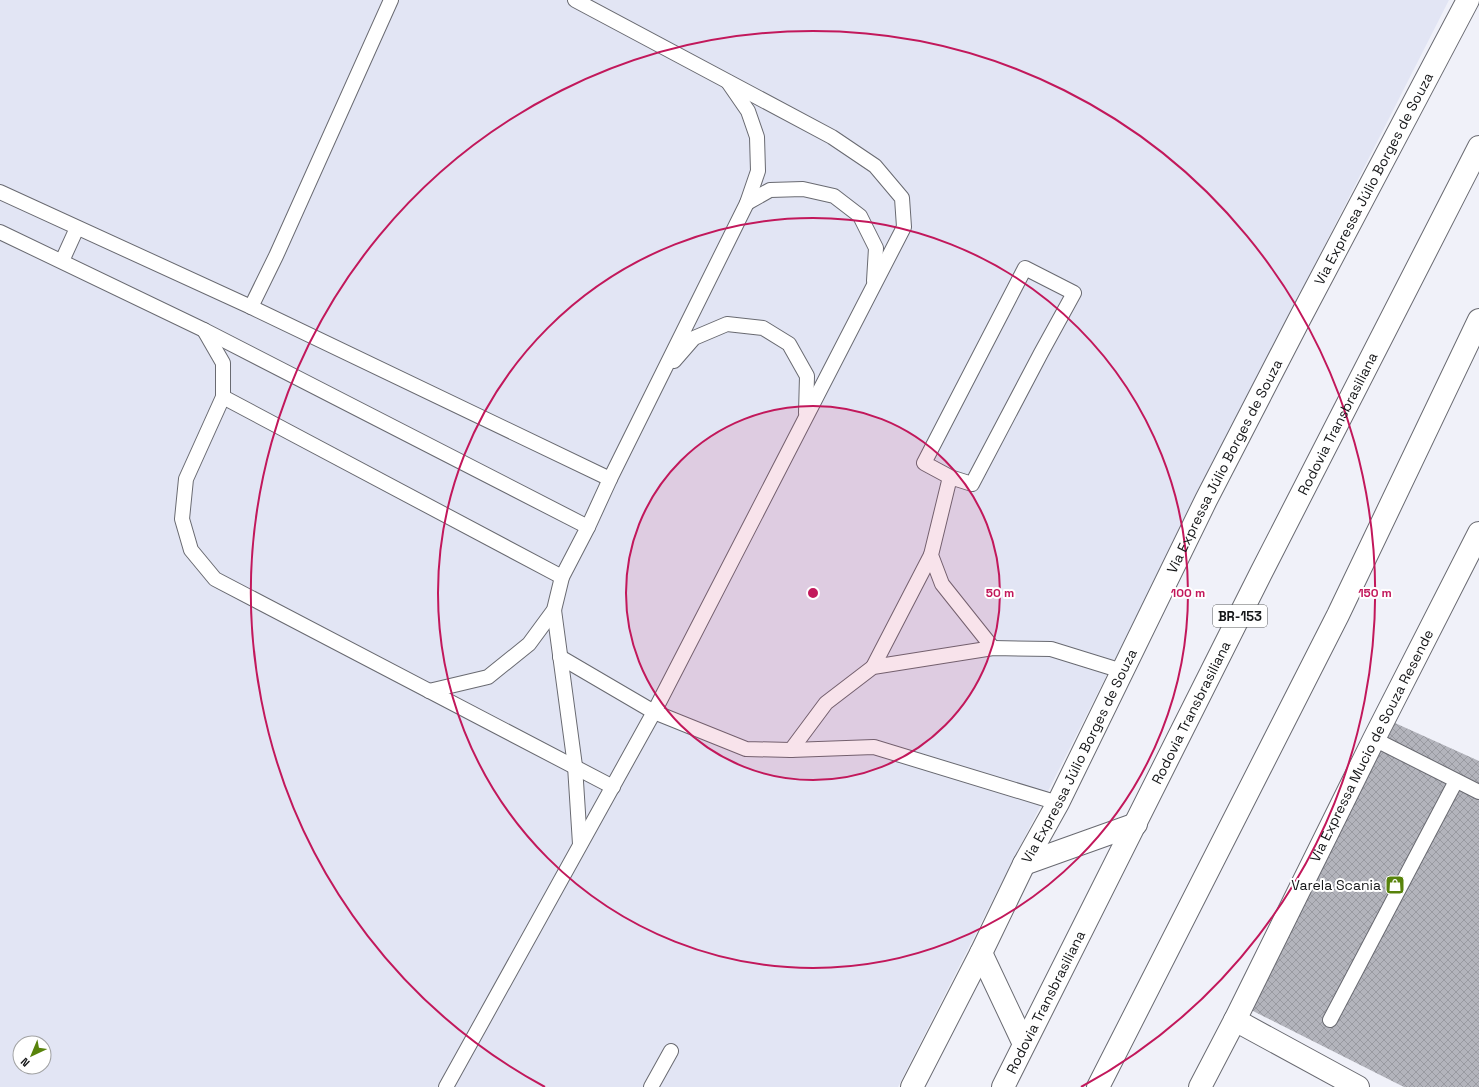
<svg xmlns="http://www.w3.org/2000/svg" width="1479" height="1087" font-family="'Space Grotesk',sans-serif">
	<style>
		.built { fill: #e2e5f4; fill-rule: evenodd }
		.building { fill: url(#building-cross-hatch) }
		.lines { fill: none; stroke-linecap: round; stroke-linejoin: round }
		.lane-casing { stroke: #696a71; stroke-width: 16 }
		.street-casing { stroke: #696a71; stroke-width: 24 }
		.secondary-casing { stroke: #696a71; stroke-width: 24 }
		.highway-casing { stroke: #696a71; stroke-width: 24 }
		.lane { stroke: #fff; stroke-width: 14 }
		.street { stroke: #fff; stroke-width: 22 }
		.secondary { stroke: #fff; stroke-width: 22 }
		.highway { stroke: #fff; stroke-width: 22 }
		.ring { fill: none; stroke: #c2185b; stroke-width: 2 }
		.labels { text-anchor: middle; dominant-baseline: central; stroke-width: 4; stroke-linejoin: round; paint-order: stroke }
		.shield { fill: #fff; stroke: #5b5c5d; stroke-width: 1 }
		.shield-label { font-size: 13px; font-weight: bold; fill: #151618 }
		.street-label { font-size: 14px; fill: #151618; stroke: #fff }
		.poi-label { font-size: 14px; fill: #151618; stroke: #fff; text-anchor: end }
		.centre { fill: #c2185b; stroke: #fff; stroke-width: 2 }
		.ring-label { font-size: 12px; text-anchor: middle; font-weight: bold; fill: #c2185b; stroke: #fff; stroke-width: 4; stroke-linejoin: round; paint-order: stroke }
	</style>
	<defs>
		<pattern id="building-cross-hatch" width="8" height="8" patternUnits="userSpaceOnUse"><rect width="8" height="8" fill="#b3b4bc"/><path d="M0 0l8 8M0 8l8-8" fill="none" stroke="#999aa1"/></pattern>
	</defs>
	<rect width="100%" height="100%" fill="#f0f1f9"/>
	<path class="built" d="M0,0h1449l-551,1087h-898zM20,1043h24v24h-24z"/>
	<path class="building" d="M1395,723l84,38v326h-75l-155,-78z"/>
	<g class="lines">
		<g class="lane-casing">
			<g id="lane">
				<path d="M0,192l251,115 359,172"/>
				<path d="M747,203l23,-13 33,-1 31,7 26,20 16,32 -2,33"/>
				<path d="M0,232l204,98 384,197"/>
				<path d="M62,261l15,-33"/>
				<path d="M251,307l25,-51 115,-256"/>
				<path d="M204,330l19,33v34l-37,82 -4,40 9,31 24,29 398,208"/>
				<path d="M674,361l20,-23 33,-14 36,4 26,16 18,32 -1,37"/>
				<path d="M223,397l339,180"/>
				<path d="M950,477l22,7 69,-131 33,-60 -49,-25 -101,195 26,14 -19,78 11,29 51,64"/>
				<path d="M554,610l21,156 5,78"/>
				<path d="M560,657l94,55 92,37 45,1 83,-3 184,56"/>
				<path d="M873,667l58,-112"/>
				<path d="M429,691l59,-14 41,-33 25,-34 8,-33 26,-50 22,-48 137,-276 11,-32 -1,-34 -9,-26 -20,-29"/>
				<path d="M1374,739l105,53"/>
				<path d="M791,750l35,-47 47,-36 120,-19 58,1 71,22"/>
				<path d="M1330,1020l126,-239"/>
				<path d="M446,1087l208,-375 250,-485 -2,-29 -27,-32 -43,-29 -257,-137"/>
				<path d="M651,1087l20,-36"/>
			</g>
		</g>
		<g class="street-casing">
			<path id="street" d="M1235,1020l123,67"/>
		</g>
		<g class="secondary-casing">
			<g id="secondary">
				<path id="s1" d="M912,1087l69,-134 43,-89 34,-61 148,-303 93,-180 169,-320"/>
				<path id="s2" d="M1200,1087l35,-67 139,-281 105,-206"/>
			</g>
		</g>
		<g class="highway-casing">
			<g id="highway">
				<path d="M1024,864l112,-40"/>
				<path d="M981,953l43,91"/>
				<path id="s3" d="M1003,1087l258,-514 218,-426"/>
				<path d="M1098,1087l240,-472 141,-295"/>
			</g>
		</g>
		<use href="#lane" class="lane"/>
		<use href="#street" class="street"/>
		<use href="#secondary" class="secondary"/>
		<use href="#highway" class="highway"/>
	</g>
	<circle cx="813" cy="593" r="187" fill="#c2185b" fill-opacity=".12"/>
	<g class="ring">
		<circle cx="813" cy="593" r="187"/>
		<circle cx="813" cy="593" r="375"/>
		<path d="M545 1087A562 562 0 1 1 1081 1087"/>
	</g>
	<defs>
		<g id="shop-square" transform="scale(1)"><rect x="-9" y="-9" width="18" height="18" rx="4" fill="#58830b" stroke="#fff"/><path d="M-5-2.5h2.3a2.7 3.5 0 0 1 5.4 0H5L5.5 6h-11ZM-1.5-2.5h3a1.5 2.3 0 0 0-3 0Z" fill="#fff"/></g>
	</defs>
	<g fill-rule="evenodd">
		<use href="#shop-square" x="1395" y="885"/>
	</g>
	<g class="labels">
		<rect class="shield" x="1213" y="605" width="54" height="22" rx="3"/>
		<g class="shield-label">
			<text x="1240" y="616">BR-153</text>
		</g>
		<g class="street-label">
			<text stroke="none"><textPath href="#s1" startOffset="1019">Via Expressa Júlio Borges de Souza</textPath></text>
			<text stroke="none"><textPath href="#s3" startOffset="743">Rodovia Transbrasiliana</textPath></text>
			<text stroke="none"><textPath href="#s1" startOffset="695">Via Expressa Júlio Borges de Souza</textPath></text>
			<text stroke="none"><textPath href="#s3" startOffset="419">Rodovia Transbrasiliana</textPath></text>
			<text stroke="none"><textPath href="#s2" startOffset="382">Via Expressa Mucio de Souza Resende</textPath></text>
			<text stroke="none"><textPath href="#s1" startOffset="371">Via Expressa Júlio Borges de Souza</textPath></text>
			<text stroke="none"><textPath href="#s3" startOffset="95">Rodovia Transbrasiliana</textPath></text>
		</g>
		<g class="poi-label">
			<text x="1381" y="885">Varela Scania</text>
		</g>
	</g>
	<circle cx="813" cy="593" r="6" class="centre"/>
	<g class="ring-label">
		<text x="1000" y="597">50 m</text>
		<text x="1188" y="597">100 m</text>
		<text x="1375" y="597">150 m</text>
	</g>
	<g transform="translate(32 1055) rotate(224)"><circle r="19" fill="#ffffff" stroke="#a1a2a3"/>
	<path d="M0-3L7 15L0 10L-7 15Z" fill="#58830b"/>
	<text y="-6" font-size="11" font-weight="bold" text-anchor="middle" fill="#151618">N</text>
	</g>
</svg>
